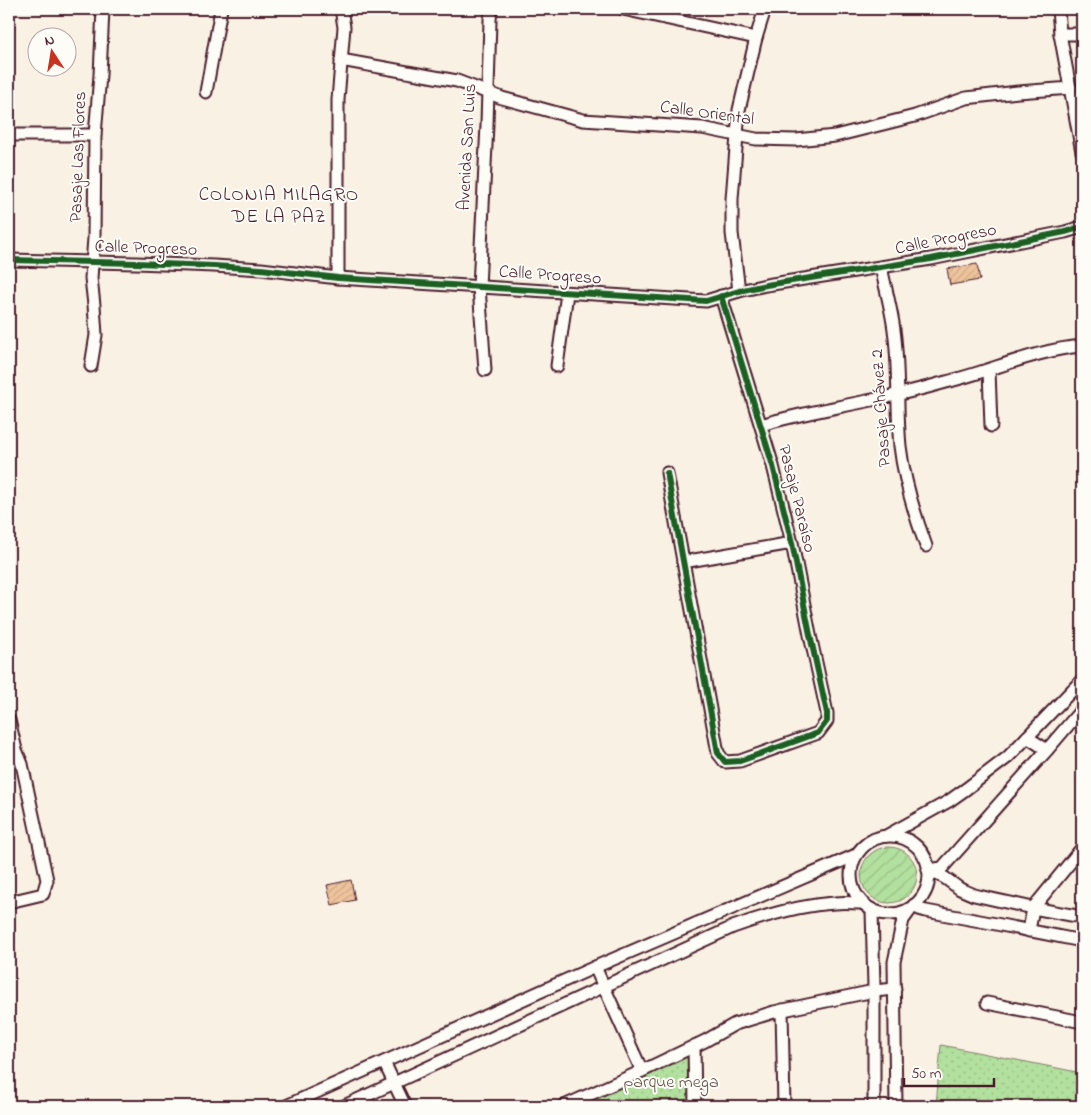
<svg xmlns="http://www.w3.org/2000/svg" width="1091" height="1115" font-family="'Indie Flower',sans-serif">
	<style>
		.park { fill: url(#park-dots); stroke: #7e8064 }
		.garden { fill: url(#garden-furrows); stroke: #7e8064 }
		.building { fill: url(#building-hatch); stroke: #4a1f2b }
		.lines { fill: none; stroke-linecap: round; stroke-linejoin: round }
		.minor-casing { stroke: #4a1f2b; stroke-width: 15 }
		.minor { stroke: #fdfcf7; stroke-width: 11 }
		.cycleway-casing { stroke: #fdfcf7; stroke-width: 9 }
		.cycleway { stroke: #1b5e20; stroke-width: 6 }
		.labels { text-anchor: middle; dominant-baseline: central; stroke-width: 4; stroke-linejoin: round; paint-order: stroke }
		.street-label { font-size: 18px; fill: #4a1f2b; stroke: #fdfcf7 }
		.park-label { font-size: 18px; fill: #69594e; stroke: #fdfcf7 }
		.neighbourhood-label { font-size: 19px; letter-spacing: 1px; fill: #4a1f2b; stroke: #fdfcf7 }
	</style>
	<defs>
		<pattern id="park-dots" width="8" height="8" patternUnits="userSpaceOnUse" patternTransform="scale(1.25)"><rect width="8" height="8" fill="#b2e09e"/><path d="M2 2h.1M6 6h.1" fill="none" stroke="#9bc088" stroke-width="1.8" stroke-linecap="round"/></pattern>
		<pattern id="garden-furrows" width="10" height="10" patternUnits="userSpaceOnUse" patternTransform="scale(1.25)"><rect width="10" height="10" fill="#b2e09e"/><path d="M-1 1l2-2M0 10L10 0M9 11l2-2" fill="none" stroke="#9bc088"/></pattern>
		<pattern id="building-hatch" width="6" height="6" patternUnits="userSpaceOnUse" patternTransform="scale(1.25)"><rect width="6" height="6" fill="#eec49d"/><path d="M-1 1l2-2M0 6l6-6M5 7l2-2" fill="none" stroke="#cea887"/></pattern>
	</defs>
	<rect width="100%" height="100%" fill="#faf1e5"/>
	<filter id="ink" filterUnits="userSpaceOnUse"><feTurbulence type="fractalNoise" baseFrequency=".02" numOctaves="2"/><feDisplacementMap in="SourceGraphic" scale="10" xChannelSelector="R" yChannelSelector="G"/><feConvolveMatrix kernelMatrix="1 2 1 2 8 2 1 2 1" color-interpolation-filters="sRGB"/></filter>
	<g filter="url(#ink)">
		<g class="park">
			<path d="M941,1045l141,28v33h-146z"/>
			<path d="M694,1046l1,60h-133z"/>
		</g>
		<circle class="garden" cx="889" cy="875" r="28"/>
		<g class="building">
			<path d="M977,264l3,16 -30,5 -3,-16z"/>
			<path d="M351,880l4,20 -23,5 -5,-20z"/>
		</g>
		<g class="lines">
			<g class="minor-casing">
				<g id="minor">
					<path d="M623,9l133,29"/>
					<path d="M1058,9l2,25 22,118"/>
					<path d="M1060,34h22"/>
					<path d="M341,60l116,21 45,17 81,22 119,8 54,11 40,1 39,-4 80,-20 51,-18 52,-6 53,-4"/>
					<path d="M206,92l15,-83"/>
					<path d="M9,135h86"/>
					<path d="M9,260l127,3 78,3 47,3 77,9 368,23 33,-10 27,-6 165,-26 134,-27 17,-5"/>
					<path d="M881,267c4,19 9,37 12,56 7,41 3,82 7,123 4,34 14,67 26,100"/>
					<path d="M338,278v-178l6,-73 -3,-18"/>
					<path d="M739,291l-7,-58v-34l7,-89 17,-72 9,-29"/>
					<path d="M91,366l5,-31 -2,-30 -3,-27 3,-40 1,-103 5,-60 3,-66"/>
					<path d="M557,366l10,-73"/>
					<path d="M485,370l-6,-83 8,-162 3,-105 1,-11"/>
					<path d="M989,370l2,56"/>
					<path d="M761,425c36,-11 74,-17 111,-25 25,-5 50,-11 74,-18 46,-11 89,-32 136,-36"/>
					<path d="M667,473l51,280 7,9 15,-1 78,-28 9,-12v-8l-17,-78 -18,-92 -19,-77 -52,-170"/>
					<path d="M683,562l109,-19"/>
					<path d="M9,720l7,30 6,14 25,116 -4,14 -34,8"/>
					<path d="M1027,737l20,13"/>
					<path d="M886,836l63,-35 17,-12 42,-32 74,-77"/>
					<circle cx="890" cy="875" r="39"/>
					<path d="M928,870l14,-2 105,-118 35,-41"/>
					<path d="M928,870l17,8 15,11 14,6 59,13 49,9"/>
					<path d="M914,905l5,4 7,2 70,13 86,17"/>
					<path d="M872,910l2,77v119"/>
					<path d="M1029,931l4,-23 49,-60"/>
					<path d="M595,967l47,104"/>
					<path d="M987,1003l95,19"/>
					<path d="M782,1010l2,96"/>
					<path d="M694,1046l1,60"/>
					<path d="M384,1062l21,44"/>
					<path d="M286,1106l309,-139 261,-112"/>
					<path d="M344,1106l389,-179c33,-12 67,-22 102,-24 9,-1 18,0 27,0"/>
					<path d="M564,1106l78,-35 63,-30 30,-17 39,-12 100,-21 21,-2"/>
					<path d="M896,1106l-2,-144 9,-42 8,-11"/>
				</g>
			</g>
			<use href="#minor" class="minor"/>
			<g class="cycleway-casing">
				<g id="cycleway">
					<path d="M9,260l127,3 78,3 47,3 77,9 368,23 33,-10 27,-6 165,-26 134,-27 17,-5"/>
					<path d="M667,473l51,280 7,9 15,-1 78,-28 9,-12v-8l-17,-78 -18,-92 -19,-77 -52,-170"/>
				</g>
			</g>
			<use href="#cycleway" class="cycleway"/>
		</g>
	</g>
	<g class="labels">
		<g class="street-label">
			<text transform="translate(707 114) rotate(8)">Calle Oriental</text>
			<text transform="translate(468 147) rotate(-87)">Avenida San Luis</text>
			<text transform="translate(79 157) rotate(-88)">Pasaje Las Flores</text>
			<text transform="translate(946 240) rotate(-11)">Calle Progreso</text>
			<text transform="translate(146 249) rotate(2)">Calle Progreso</text>
			<text transform="translate(550 276) rotate(4)">Calle Progreso</text>
			<text transform="translate(882 408) rotate(-94)">Pasaje Chávez 2</text>
			<text transform="translate(796 499) rotate(76)">Pasaje Paraíso</text>
		</g>
		<g class="park-label">
			<text x="671" y="1083">parque mega</text>
		</g>
		<g class="neighbourhood-label">
			<text x="279" y="195">COLONIA MILAGRO<tspan x="279" dy="22">DE LA PAZ</tspan></text>
		</g>
	</g>
	<rect width="1091" height="1115" fill="none" stroke="#fdfcf7" stroke-width="30"/>
	<rect x="15" y="15" width="1061" height="1085" fill="none" stroke="#4a1f2b" stroke-width="2" filter="url(#ink)"/>
	<g transform="translate(52 52) rotate(348)"><circle r="24" fill="#fdfcf7" stroke="#b5a4a5"/>
	<path d="M0-4L9 19L0 12L-9 19Z" fill="#c8321e"/>
	<text y="-8" font-size="14" font-weight="bold" text-anchor="middle" fill="#4a1f2b">N</text>
	</g>
	<path d="M904 1078v8h90v-8" fill="none" stroke="#4a1f2b" stroke-width="2.5"/>
	<text x="911" y="1078" font-size="15" fill="#4a1f2b" stroke="#fdfcf7" stroke-width="4" paint-order="stroke">50 m</text>
</svg>
